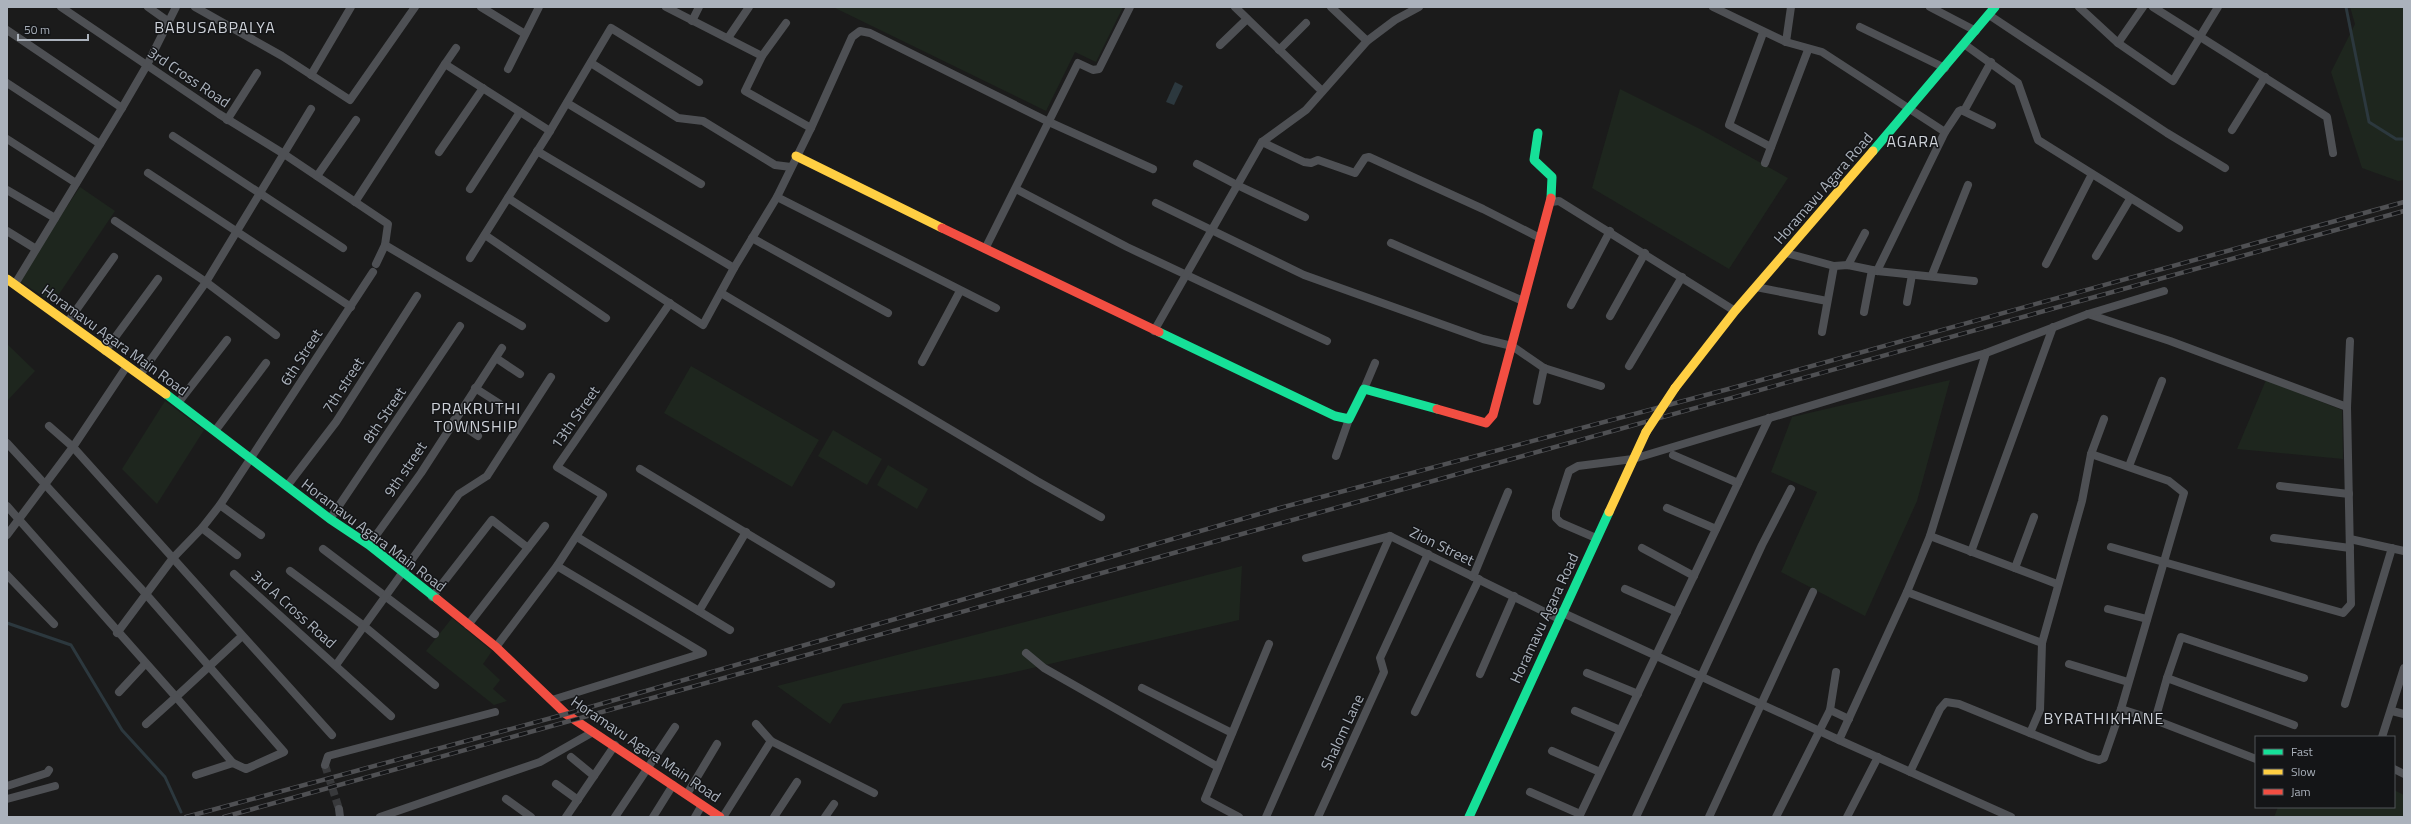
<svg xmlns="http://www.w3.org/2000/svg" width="2411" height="824" font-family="'Titillium Web',sans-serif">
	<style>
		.green { fill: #1e261e }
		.water { fill: #2c383e }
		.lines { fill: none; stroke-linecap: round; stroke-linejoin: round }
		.stream { stroke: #2c383e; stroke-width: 3 }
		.street-tunnel { stroke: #38393b; stroke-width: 8; stroke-dasharray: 8 4; stroke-linecap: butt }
		.street { stroke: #4e5054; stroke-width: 8 }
		.fast { stroke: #16e098; stroke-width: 9 }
		.slow { stroke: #ffcf43; stroke-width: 9 }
		.jam { stroke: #f24e42; stroke-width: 9 }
		.rail-casing { stroke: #4f5053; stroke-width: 4.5 }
		.rail { stroke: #141517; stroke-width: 3; stroke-dasharray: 9; stroke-linecap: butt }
		.slow-bridge { stroke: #ffcf43; stroke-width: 9 }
		.labels { text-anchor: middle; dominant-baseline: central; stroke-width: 3; stroke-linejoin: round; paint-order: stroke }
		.street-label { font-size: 15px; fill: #abb2bc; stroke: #141517 }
		.neighbourhood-label { font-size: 16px; letter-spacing: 1px; fill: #cdd1d8; stroke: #141517 }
	</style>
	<rect width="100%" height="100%" fill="#1b1b1b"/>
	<g class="green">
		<path d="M833,7h290l-27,55 -21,-10 -29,59z"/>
		<path d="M2350,7h54v173l-6,1 -36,-13 -31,-96 24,-48z"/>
		<path d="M1620,89l80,40 88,49 -59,91 -137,-81z"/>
		<path d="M80,187l35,24 -62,92 -35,-23z"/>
		<path d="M7,344l28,27 -28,30z"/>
		<path d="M691,366l128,74 -27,47 -128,-74z"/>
		<path d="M1950,380l-33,121 -52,115 -84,-44 36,-80 -46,-20 21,-55z"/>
		<path d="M2266,380l76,30 1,49 -106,-10z"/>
		<path d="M165,401l39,29 -47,74 -35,-35z"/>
		<path d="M833,430l49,29 -15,26 -49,-29z"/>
		<path d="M888,465l40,24 -11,20 -40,-24z"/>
		<path d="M1242,566l-3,54 -237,55 -159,29 -13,20 -53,-38z"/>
		<path d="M452,618l40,33 -9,13 17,16 -7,9 14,12 -13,4 -68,-54z"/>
		<path d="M2394,790l10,5v22h-130l4,-10h116z"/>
	</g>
	<path class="water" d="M1175,82l8,4 -9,19 -8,-3z"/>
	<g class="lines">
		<g class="stream">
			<path d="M2346,7l23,115 27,17h8"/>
			<path d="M7,623l64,22 51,85 43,47 16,35"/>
		</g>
		<path class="street-tunnel" d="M325,765l14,44"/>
		<g class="street">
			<path d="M61,7l158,107 65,40 104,70 -3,21 137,81"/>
			<path d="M148,7l21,15"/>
			<path d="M195,7l87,49 68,44 65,-93"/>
			<path d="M481,7l44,27"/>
			<path d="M666,7l96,49"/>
			<path d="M1235,7l87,84"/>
			<path d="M1331,7l36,34"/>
			<path d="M1713,7l73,35 36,10 123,80"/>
			<path d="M1930,7l46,24"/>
			<path d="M2079,7l39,36 55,38 45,-74"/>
			<path d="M2153,7l174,110 6,36"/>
			<path d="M1989,15l178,118 58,35"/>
			<path d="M692,21l7,-14"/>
			<path d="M1860,27l85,41"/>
			<path d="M7,30l115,78"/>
			<path d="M1763,33l-34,92 42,22"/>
			<path d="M728,38l21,-31"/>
			<path d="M1786,42l5,-35"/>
			<path d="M2118,43l25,-36"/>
			<path d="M1964,44l54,39 20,57 141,88"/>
			<path d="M1220,45l27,-26"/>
			<path d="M1279,50l27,-27"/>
			<path d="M591,63l87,55 25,3 72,44 16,2"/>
			<path d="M445,64l11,-16"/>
			<path d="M508,69l31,-62"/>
			<path d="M311,75l40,-68"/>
			<path d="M7,83l93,61"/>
			<path d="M567,103l134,81"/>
			<path d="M1964,111l27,-49"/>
			<path d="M227,120l30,-47"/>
			<path d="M811,128l41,-91 8,-6 10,2 179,89 104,47"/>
			<path d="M2232,130l33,-53"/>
			<path d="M173,136l170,112"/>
			<path d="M7,139l69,44"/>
			<path d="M1262,142l42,20 7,1 7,-3 37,13 10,-15 4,-1 114,52 57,29"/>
			<path d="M537,151l197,117"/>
			<path d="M439,152l44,-64"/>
			<path d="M1765,163l43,-113"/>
			<path d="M1197,164l40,21 68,32"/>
			<path d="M148,173l203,134"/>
			<path d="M317,176l39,-56"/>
			<path d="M470,189l50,-77"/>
			<path d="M1016,189l111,58 200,94"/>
			<path d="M7,190l48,28"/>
			<path d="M777,197l219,111"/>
			<path d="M508,198l195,127 31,-57 43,-71 34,-69 -66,-37 17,-35 24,-33"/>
			<path d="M355,202l90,-138 105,67"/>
			<path d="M1551,202l8,-1 176,110"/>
			<path d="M1156,203l148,72 179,64 29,7 32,22 57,18"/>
			<path d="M115,221l91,61 70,53"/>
			<path d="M7,231l29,18"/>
			<path d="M485,235l121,83"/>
			<path d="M752,238l136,75"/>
			<path d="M1391,243l132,58"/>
			<path d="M985,249l93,-186 15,7 6,-1 31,-62"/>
			<path d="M1786,253l48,13 14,-1 29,6 97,10"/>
			<path d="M2096,256l34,-57"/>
			<path d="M470,258l80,-127 61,-103 88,54"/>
			<path d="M376,264l9,-19"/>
			<path d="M2046,264l46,-90"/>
			<path d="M1848,265l17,-32"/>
			<path d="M1877,271l68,-139 14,-21 2,-1 31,15"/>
			<path d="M1932,275l36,-90"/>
			<path d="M15,284l107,-176 25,-43 29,-58"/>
			<path d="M1756,287l71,14"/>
			<path d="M721,293l316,188 64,36"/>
			<path d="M1907,302l5,-27"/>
			<path d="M1571,305l39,-74"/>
			<path d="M1864,312l8,-42"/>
			<path d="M2088,314l82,27 177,66"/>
			<path d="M1610,316l35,-63"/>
			<path d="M67,323l47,-66"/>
			<path d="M1154,331l108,-189 44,-32 61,-69 28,-21 24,-13"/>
			<path d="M1822,332l12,-66"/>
			<path d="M105,351l53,-72"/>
			<path d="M496,358l24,16"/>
			<path d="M922,362l38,-71"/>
			<path d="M1629,366l53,-89"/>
			<path d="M140,375l66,-93 105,-173"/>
			<path d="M475,388l25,16"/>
			<path d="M1364,389l11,-26"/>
			<path d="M1537,401l7,-33"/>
			<path d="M178,403l49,-63"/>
			<path d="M454,420l24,16"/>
			<path d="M49,426l24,21 259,288"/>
			<path d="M215,431l51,-68"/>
			<path d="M7,443l138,150 139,159 -38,17 -13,-6"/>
			<path d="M1673,455l65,28"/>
			<path d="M1336,456l13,-37"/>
			<path d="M2129,466l33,-85"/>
			<path d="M640,469l191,115"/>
			<path d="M287,486l49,-64 81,-126"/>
			<path d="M2280,486l69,8"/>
			<path d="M220,505l41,30"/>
			<path d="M7,506l169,191 66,-61"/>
			<path d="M1667,508l49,21"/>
			<path d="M330,519l130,-193"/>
			<path d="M202,528l35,27"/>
			<path d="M7,535l66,-88 54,-81"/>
			<path d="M1930,536l127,48"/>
			<path d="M577,537l153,93"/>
			<path d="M1596,538l-35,-15 -5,-5v-7l13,-40 9,-5 55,-7 353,-106 102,-39 76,-23"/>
			<path d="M2274,538l76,10"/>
			<path d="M2350,539l54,12"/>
			<path d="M369,545l52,-72 81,-125"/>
			<path d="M2111,547l232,66 8,-9 -4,-197 3,-66"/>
			<path d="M1642,548l52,28"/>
			<path d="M323,549l112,85"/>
			<path d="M1971,552l82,-225"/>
			<path d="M1306,558l84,-22 169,83"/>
			<path d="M2015,568l19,-51"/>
			<path d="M290,571l74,55 71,59"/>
			<path d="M234,574l157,142"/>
			<path d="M7,575l47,49"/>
			<path d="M1473,577l35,-85"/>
			<path d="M1625,589l52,23"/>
			<path d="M1907,592l23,-56 56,-183"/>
			<path d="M432,597l60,-77 36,28"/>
			<path d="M2108,609l39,10"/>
			<path d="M699,611l47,-79"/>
			<path d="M1561,612l278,128 68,-148 135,51"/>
			<path d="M468,625l77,-99"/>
			<path d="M117,633l56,-75 29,-30 18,-23 153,-233"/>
			<path d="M496,647l61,-81 46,-71 -46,-28 113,-164"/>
			<path d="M1026,653l18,15 174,99"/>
			<path d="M2069,664l59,18"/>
			<path d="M336,665l123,-171 28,-18 64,-99"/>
			<path d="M1587,673l51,21"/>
			<path d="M1480,674l34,-78"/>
			<path d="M2167,678l14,-41 123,41"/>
			<path d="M1142,688l90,45"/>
			<path d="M119,692l26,-28"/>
			<path d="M552,700l151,-47 -146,-87"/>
			<path d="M2345,704l47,-156"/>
			<path d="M2121,709l34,11 12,-42 127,47"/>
			<path d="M1830,710l19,9"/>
			<path d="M1575,711l45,19"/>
			<path d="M2392,711l12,3"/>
			<path d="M1415,712l64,-133"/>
			<path d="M2155,720l101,39"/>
			<path d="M146,724l30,-27 57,66 -37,12"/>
			<path d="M756,724l15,17 103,52"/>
			<path d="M2030,733l10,-23 2,-67 40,-142 9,-47 13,-35"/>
			<path d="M2382,737l22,-69"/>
			<path d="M1839,740l172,77"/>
			<path d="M1552,751l48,21"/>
			<path d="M571,757l23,19"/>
			<path d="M325,765l3,-9 167,-44"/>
			<path d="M2394,769l10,5"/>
			<path d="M1910,772l30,-63 6,-7 13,2 130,53 10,3 5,-2 17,-49 63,-216 -15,-12 -78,-27"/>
			<path d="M556,784l22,16"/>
			<path d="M7,786l40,-13 2,-3"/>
			<path d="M1530,792l50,22"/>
			<path d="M687,794l30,-50"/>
			<path d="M7,799l48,-13"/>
			<path d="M506,799l25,18"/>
			<path d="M339,809l1,8"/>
			<path d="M380,817l160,-55 53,-30"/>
			<path d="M566,817l49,-72"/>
			<path d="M615,817l60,-90"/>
			<path d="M653,817l20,-32"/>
			<path d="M695,817l7,-12"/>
			<path d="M723,817l48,-76"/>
			<path d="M774,817l23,-35"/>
			<path d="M825,817l9,-13"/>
			<path d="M1239,817l-34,-18 64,-155"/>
			<path d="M1266,817l124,-281"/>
			<path d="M1318,817l66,-145 -4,-14 48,-104"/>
			<path d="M1579,817l190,-399"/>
			<path d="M1636,817l126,-272 29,-56"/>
			<path d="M1709,817l104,-225"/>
			<path d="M1776,817l54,-107 6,-38"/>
			<path d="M1847,817l31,-60"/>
		</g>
		<g class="fast">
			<path d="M1538,133l-4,27 18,17 -1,21"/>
			<path d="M1873,151l122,-144"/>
			<path d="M1159,332l176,84 14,3 15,-30 73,20"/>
			<path d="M166,394l164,125 39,26 68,54"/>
			<path d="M1469,817l140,-305"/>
		</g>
		<g class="slow">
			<path d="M796,156l146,72"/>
			<path d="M7,279l159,115"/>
			<path d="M1675,388l60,-77 138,-160"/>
			<path d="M1609,512l37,-80"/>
		</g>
		<g class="jam">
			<path d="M942,228l217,104"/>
			<path d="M1437,409l49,14 7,-8 58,-217"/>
			<path d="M437,599l59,48 70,67 154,103"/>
		</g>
		<g class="rail-casing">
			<g id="rail">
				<path d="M186,817l380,-103 714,-206 456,-121 668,-185"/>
				<path d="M224,817l2180,-606"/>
			</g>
		</g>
		<use href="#rail" class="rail"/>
		<path class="slow-bridge" d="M1646,432l29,-44"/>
	</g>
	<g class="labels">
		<g class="street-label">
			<text transform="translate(189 77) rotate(34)">3rd Cross Road</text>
			<text transform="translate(1823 188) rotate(-49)">Horamavu Agara Road</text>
			<text transform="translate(115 340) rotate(36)">Horamavu Agara Main Road</text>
			<text transform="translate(301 357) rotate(-57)">6th Street</text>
			<text transform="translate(343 385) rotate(-57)">7th street</text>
			<text transform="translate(384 415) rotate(-56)">8th Street</text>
			<text transform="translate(575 417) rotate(-55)">13th Street</text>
			<text transform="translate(405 469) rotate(-56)">9th street</text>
			<text transform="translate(374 535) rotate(37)">Horamavu Agara Main Road</text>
			<text transform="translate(1442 546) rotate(26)">Zion Street</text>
			<text transform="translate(294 609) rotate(42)">3rd A Cross Road</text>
			<text transform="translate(1544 618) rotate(-65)">Horamavu Agara Road</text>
			<text transform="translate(1342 732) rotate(-65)">Shalom Lane</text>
			<text transform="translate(646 749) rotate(34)">Horamavu Agara Main Road</text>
		</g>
		<g class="neighbourhood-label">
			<text x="215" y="27">BABUSABPALYA</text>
			<text x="1913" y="141">AGARA</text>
			<text x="476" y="408">PRAKRUTHI<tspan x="476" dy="18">TOWNSHIP</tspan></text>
			<text x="2104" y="718">BYRATHIKHANE</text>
		</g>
	</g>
	<rect width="2411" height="824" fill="none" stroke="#abb2bc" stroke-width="16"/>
	<rect x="2255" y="736" width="140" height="72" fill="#141517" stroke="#505459"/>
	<rect x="2263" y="749" width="20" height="6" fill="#16e098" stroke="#505459"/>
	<text x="2291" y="756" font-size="12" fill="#abb2bc">Fast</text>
	<rect x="2263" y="769" width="20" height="6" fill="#ffcf43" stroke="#505459"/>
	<text x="2291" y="776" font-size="12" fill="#abb2bc">Slow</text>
	<rect x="2263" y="789" width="20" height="6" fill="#f24e42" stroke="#505459"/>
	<text x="2291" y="796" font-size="12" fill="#abb2bc">Jam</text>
	<path d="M18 34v6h70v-6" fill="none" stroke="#abb2bc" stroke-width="2"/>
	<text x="24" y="34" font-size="12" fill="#abb2bc" stroke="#141517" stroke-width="3" paint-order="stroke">50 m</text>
</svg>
